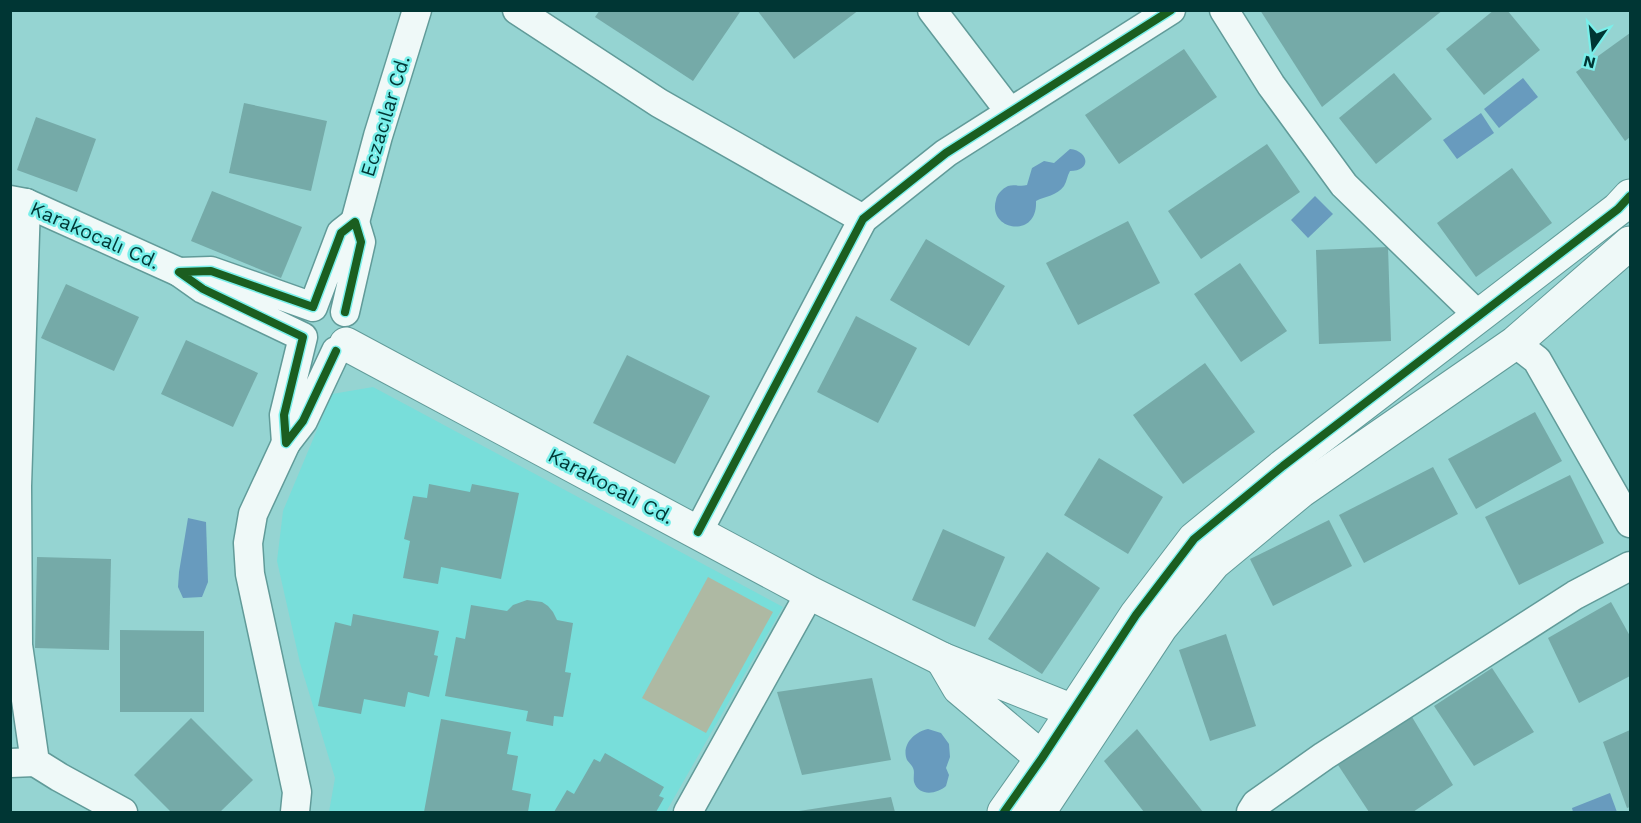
<svg xmlns="http://www.w3.org/2000/svg" width="1641" height="823" font-family="'Work Sans',sans-serif">
	<style>
		.built { fill: #78deda }
		.green { fill: #aeb9a3 }
		.water { fill: #689bbe }
		.building { fill: #75aaa8 }
		.lines { fill: none; stroke-linecap: round; stroke-linejoin: round }
		.minor-casing { stroke: #619b99; stroke-width: 31 }
		.tertiary-casing { stroke: #619b99; stroke-width: 35 }
		.minor { stroke: #eff9f8; stroke-width: 28 }
		.tertiary { stroke: #eff9f8; stroke-width: 33 }
		.cycleway-casing { stroke: #7aefea; stroke-width: 11 }
		.cycleway { stroke: #1b5e20; stroke-width: 8 }
		.labels { text-anchor: middle; dominant-baseline: central; stroke-width: 5; stroke-linejoin: round; paint-order: stroke }
		.street-label { font-size: 20px; fill: #003634; stroke: #7aefea }
	</style>
	<rect width="100%" height="100%" fill="#95d4d2"/>
	<path class="built" d="M373,387l410,220 -117,205h-337l6,-34 -35,-115 -23,-102 6,-50 49,-117z"/>
	<path class="green" d="M708,577l65,35 -67,121 -64,-35z"/>
	<g class="water">
		<path d="M1523,78l15,19 -39,31 -15,-19z"/>
		<path d="M1481,113l13,20 -37,26 -14,-19z"/>
		<path d="M1070,149c19,2 22,22 0,22 -3,5 -3,10 -6,15 -7,10 -19,10 -28,15 2,39 -49,29 -40,-1 1,-6 6,-11 12,-14 7,-2 12,1 19,-1l5,-17 12,-7 10,2z"/>
		<path d="M1315,196l18,18 -25,24 -17,-18z"/>
		<path d="M188,518l18,4 2,60 -6,15 -19,1 -5,-11 1,-15z"/>
		<path d="M928,729l13,4 8,11 1,13 -4,11 3,7 -3,11c-9,8 -27,11 -32,-4 -1,-5 1,-10 -1,-14 -1,-3 -4,-5 -6,-8 -6,-15 7,-28 21,-31z"/>
		<path d="M1610,793l7,19h-44l-1,-4z"/>
	</g>
	<g class="building">
		<path d="M600,10h138l2,2 -47,69 -98,-64z"/>
		<path d="M757,10h102l-65,49z"/>
		<path d="M1260,10h183l-121,97z"/>
		<path d="M1494,10h13l33,40 -56,45 -38,-46z"/>
		<path d="M1630,33v104l-5,4 -49,-69z"/>
		<path d="M1184,49l33,48 -98,67 -34,-49z"/>
		<path d="M1394,73l38,46 -56,45 -37,-46z"/>
		<path d="M244,103l83,18 -16,70 -82,-18z"/>
		<path d="M36,117l60,22 -19,53 -60,-22z"/>
		<path d="M1267,144l33,48 -99,67 -33,-48z"/>
		<path d="M1512,168l40,55 -76,54 -39,-54z"/>
		<path d="M212,191l90,36 -21,51 -90,-37z"/>
		<path d="M1128,221l32,62 -82,42 -32,-62z"/>
		<path d="M926,239l79,47 -36,60 -79,-46z"/>
		<path d="M1388,247l3,94 -72,3 -3,-94z"/>
		<path d="M1240,263l47,68 -46,31 -47,-68z"/>
		<path d="M66,284l73,33 -25,54 -73,-33z"/>
		<path d="M856,316l61,32 -39,75 -61,-31z"/>
		<path d="M186,340l72,33 -25,54 -72,-33z"/>
		<path d="M627,355l83,41 -35,68 -82,-41z"/>
		<path d="M1205,363l50,69 -72,52 -50,-69z"/>
		<path d="M1535,412l27,49 -86,48 -28,-50z"/>
		<path d="M1099,458l64,39 -35,57 -64,-39z"/>
		<path d="M1433,467l25,47 -94,49 -25,-48z"/>
		<path d="M1570,475l34,68 -85,42 -34,-68z"/>
		<path d="M429,484l41,8 2,-8 47,9 -18,86 -60,-12 -3,17 -35,-6 7,-37 -6,-2 9,-43 14,2z"/>
		<path d="M1329,520l23,46 -79,40 -23,-47z"/>
		<path d="M943,529l62,28 -30,70 -63,-27z"/>
		<path d="M1047,552l53,36 -58,86 -54,-35z"/>
		<path d="M37,557l74,2 -2,91 -74,-2z"/>
		<path d="M527,600l15,2 6,4 5,6 4,8 16,3 -8,49 6,1 -8,44 -9,-1 -1,10 -27,-5 2,-10 -83,-15 11,-59 9,2 6,-34 36,6 6,-6z"/>
		<path d="M1611,602l19,34v40l-51,27 -31,-65z"/>
		<path d="M353,614l86,17 -5,24 4,1 -9,41 -21,-5 -3,15 -41,-8 -3,15 -43,-8 17,-84 16,4z"/>
		<path d="M120,630l84,1v81h-84z"/>
		<path d="M1226,634l30,92 -46,15 -31,-91z"/>
		<path d="M1492,668l42,64 -60,34 -40,-60z"/>
		<path d="M872,678l19,82 -89,15 -25,-83z"/>
		<path d="M1412,717l41,68 -40,27h-44l-31,-47z"/>
		<path d="M191,718l62,62 -33,32h-49l-37,-37z"/>
		<path d="M441,719l70,13 -4,22 11,2 -6,34 19,4 -3,18h-104z"/>
		<path d="M1137,729l66,83h-59l-40,-51z"/>
		<path d="M1630,730v77l-3,1 -24,-66z"/>
		<path d="M605,753l59,34 -5,9 5,2 -8,14h-102l13,-22 7,4 20,-35 6,3z"/>
		<path d="M891,797l4,15h-96v-1z"/>
	</g>
	<g class="lines">
		<g class="minor-casing">
			<g id="minor">
				<path d="M517,10l142,93 204,116"/>
				<path d="M932,10l78,102"/>
				<path d="M1224,10l47,75 73,100 135,131"/>
				<path d="M10,200l16,3 153,69"/>
				<path d="M26,203l-9,283 1,159 17,117 24,15 64,35"/>
				<path d="M355,222l23,-86 39,-126"/>
				<path d="M1515,343l22,17 93,163"/>
				<path d="M336,351l-33,70 -17,22 -2,-28 19,-78 -100,-48 -24,-17 32,-1 102,36 28,-74 14,-11 6,20 -16,70"/>
				<path d="M286,443l-33,71 -5,29 2,31 47,218 -2,20"/>
				<path d="M698,532l165,-313 83,-66 225,-143"/>
				<path d="M10,763l25,-1"/>
				<path d="M688,812l122,-219"/>
				<path d="M1251,812l5,-8 68,-48 251,-161 55,-29"/>
			</g>
		</g>
		<g class="tertiary-casing">
			<g id="tertiary">
				<path d="M346,344l464,249 132,66"/>
				<path d="M1051,776l-9,-18 -83,-70 -17,-29 131,52 12,19"/>
				<path d="M1004,812l38,-54 94,-143 58,-76 89,-73 335,-257 12,-13"/>
				<path d="M1039,812l122,-185 53,-64 87,-72 214,-148 115,-100"/>
			</g>
		</g>
		<use href="#minor" class="minor"/>
		<use href="#tertiary" class="tertiary"/>
		<g class="cycleway-casing">
			<g id="cycleway">
				<path d="M336,351l-33,70 -17,22 -2,-28 19,-78 -100,-48 -24,-17 32,-1 102,36 28,-74 14,-11 6,20 -16,70"/>
				<path d="M698,532l165,-313 83,-66 225,-143"/>
				<path d="M1004,812l38,-54 94,-143 58,-76 89,-73 335,-257 12,-13"/>
			</g>
		</g>
		<use href="#cycleway" class="cycleway"/>
	</g>
	<g class="labels">
		<g class="street-label">
			<text transform="translate(385 116) rotate(-73)">Eczacılar Cd.</text>
			<text transform="translate(95 235) rotate(24)">Karakocalı Cd.</text>
			<text transform="translate(611 486) rotate(28)">Karakocalı Cd.</text>
		</g>
	</g>
	<rect width="1641" height="823" fill="none" stroke="#003634" stroke-width="24"/>
	<g transform="translate(1593 48) rotate(194)" stroke="#7aefea" stroke-width="4.5" paint-order="stroke">
	<path d="M0-4.5L10 22L0 15L-10 22Z" fill="#003634"/>
	<text y="-9" font-size="16" font-weight="bold" text-anchor="middle" fill="#003634">N</text>
	</g>
</svg>
